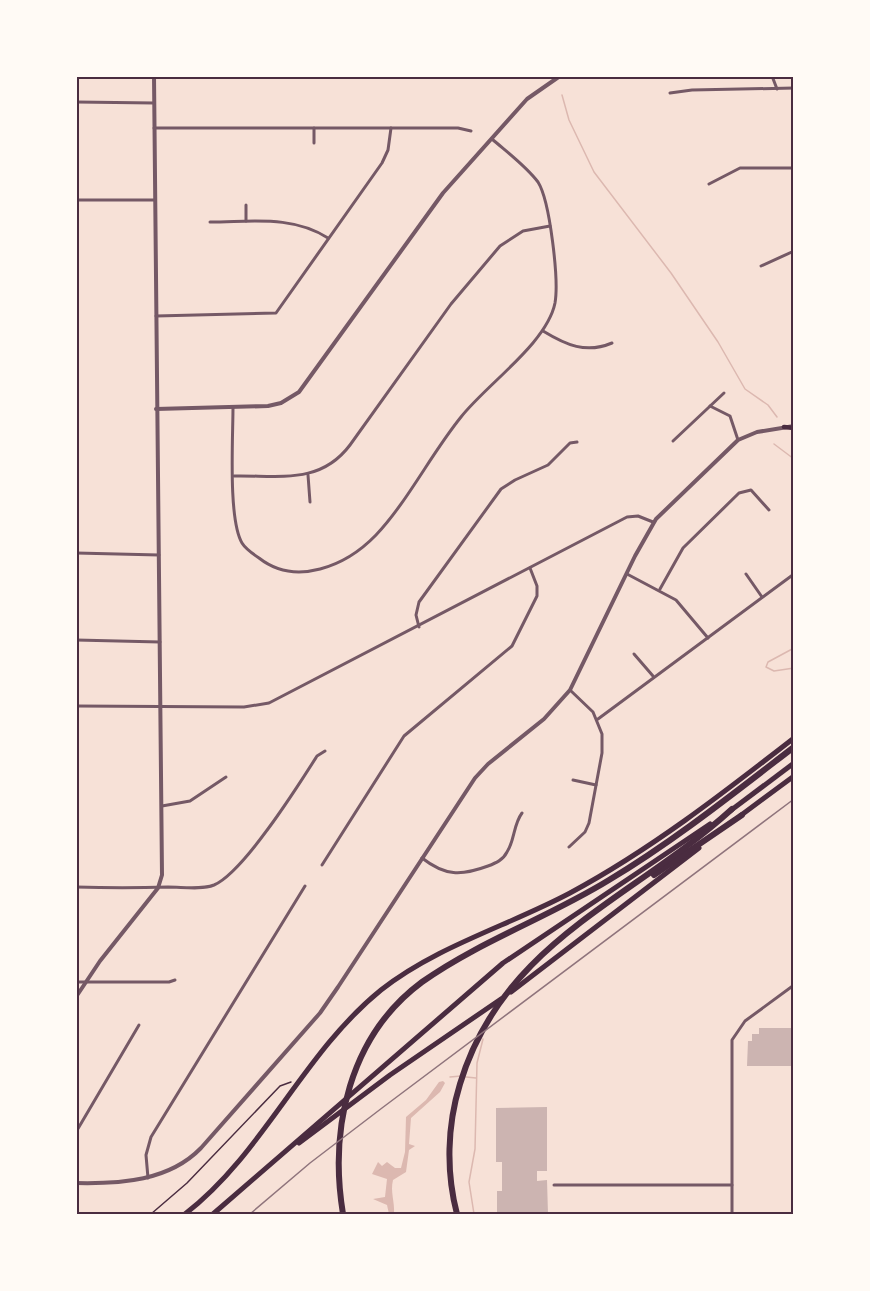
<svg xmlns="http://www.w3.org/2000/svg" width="870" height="1291" font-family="Lato,sans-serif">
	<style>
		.water { fill: #dcb8b0 }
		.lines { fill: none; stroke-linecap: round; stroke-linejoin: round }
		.stream { stroke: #dcb8b0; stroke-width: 1.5 }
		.building { fill: #ccb4b1 }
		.path { stroke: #4a2c40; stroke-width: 1.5 }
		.minor { stroke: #755966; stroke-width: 3 }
		.tertiary { stroke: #755966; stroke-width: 4 }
		.secondary { stroke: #4a2c40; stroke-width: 4.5 }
		.primary { stroke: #4a2c40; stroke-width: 5 }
		.motorway { stroke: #4a2c40; stroke-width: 6 }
		.rail { stroke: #8f747c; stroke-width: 1.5 }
		.neatline { fill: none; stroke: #4a2c40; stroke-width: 2 }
	</style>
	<rect width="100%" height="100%" fill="#f7e1d7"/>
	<path class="water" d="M443,1081l2,2 -5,9 -29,26 -2,26 6,2 -6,4 -3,22 -13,8c-3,12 2,22 1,34h-5l-2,-9 -14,-6 12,-2 2,-18 -15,-5 6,-12 4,4 5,-4 8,6h6l4,-16 1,-35 20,-17 13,-18z"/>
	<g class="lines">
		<g class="stream">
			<path d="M562,95l7,25 25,52 77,101 47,69 27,47 23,16 9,12"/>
			<path d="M774,444l20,15"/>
			<path d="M794,648l-26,14 -2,5 8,4 20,-3"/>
			<path d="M450,1077l11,-1"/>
			<path d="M466,1077l10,1"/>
			<path d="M474,1214l-5,-32 6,-33 2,-86 6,-24"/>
		</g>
	</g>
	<g class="building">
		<path d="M759,1028h35v38h-47l1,-25h4v-7h7z"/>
		<path d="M547,1107v64h-10v10l10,-1 1,34h-51v-23h5v-29h-6v-54z"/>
	</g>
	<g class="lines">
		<path class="path" d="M151,1214l36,-31 93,-97 11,-4"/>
		<g class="minor">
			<path d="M772,76l5,13"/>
			<path d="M670,93l22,-3 102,-2"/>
			<path d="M76,102l78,1"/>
			<path d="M154,128h304l13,3"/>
			<path d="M314,143v-15"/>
			<path d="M709,184l31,-16h54"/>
			<path d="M76,200h79"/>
			<path d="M246,205v16"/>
			<path d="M210,222c42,0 82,-7 118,16"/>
			<path d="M761,266l33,-15"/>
			<path d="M156,316l120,-3 106,-150 6,-13 3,-22"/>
			<path d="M543,331c23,14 43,23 69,12"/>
			<path d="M710,406l20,10 8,24"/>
			<path d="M233,407c0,31 -5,112 9,136 3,5 11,11 17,15 37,29 87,8 117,-23 32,-34 55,-81 85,-118 26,-33 86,-74 94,-114 4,-23 -5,-102 -17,-121 -12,-16 -31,-30 -46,-43"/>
			<path d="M673,441l51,-48"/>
			<path d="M308,475l2,27"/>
			<path d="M234,476c45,-1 86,9 116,-31l101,-141 49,-58 23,-15 27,-5"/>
			<path d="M76,553l83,2"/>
			<path d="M627,574l49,26 32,38"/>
			<path d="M746,574l16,23"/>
			<path d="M660,589l23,-41 56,-55 12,-3 18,20"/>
			<path d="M419,627l-3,-12 3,-13 82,-113 14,-9 33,-15 22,-22 7,-1"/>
			<path d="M76,640l84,2"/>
			<path d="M634,654l19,22"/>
			<path d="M76,706l168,1 25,-4 358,-186 11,-1 15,6"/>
			<path d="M598,719l196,-145"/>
			<path d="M573,780l23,5"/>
			<path d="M162,806l28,-5 36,-24"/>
			<path d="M569,847l16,-15 4,-9 13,-70v-19l-9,-22 -23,-22"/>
			<path d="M422,858c23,18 39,18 66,8 8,-3 15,-6 19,-14 8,-12 6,-27 15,-39"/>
			<path d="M322,865l82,-129 108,-90 25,-50v-10l-7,-18"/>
			<path d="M76,887c31,1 62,1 92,0 15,0 33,3 46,-2 30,-13 84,-99 103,-129l8,-5"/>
			<path d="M76,982h93l6,-2"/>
			<path d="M76,1132l63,-107"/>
			<path d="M148,1178l-2,-23 5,-18 154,-251"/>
			<path d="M554,1185h178"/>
			<path d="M732,1214v-174l13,-19 49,-36"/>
		</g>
		<g class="tertiary">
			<path d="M156,409l112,-3 13,-3 18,-11 144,-199 84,-94 33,-23"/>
			<path d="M76,997l24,-36 58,-73 4,-13 -8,-799"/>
			<path d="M76,1183c45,1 93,-2 125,-35l119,-135 18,-26 137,-209 13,-14 56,-45 26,-29 65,-134 21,-37 82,-79 19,-8 37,-6"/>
		</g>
		<path class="secondary" d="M784,427l10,1"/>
		<g class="primary">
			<path d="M730,811l64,-48"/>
			<path d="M740,816l54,-40"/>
			<path d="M511,992l188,-144"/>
			<path d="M299,1143l91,-68 111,-76"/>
			<path d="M185,1214c79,-61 118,-161 196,-224 56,-44 127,-64 189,-97 80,-43 152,-99 224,-155"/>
			<path d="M213,1214l290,-251 207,-139"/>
		</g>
		<g class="motorway">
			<path d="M654,875l88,-60"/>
			<path d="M343,1214c-14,-85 6,-178 79,-232 58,-41 127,-65 187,-102 65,-39 125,-87 185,-133"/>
			<path d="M457,1214c-11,-42 -10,-88 3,-130 43,-143 171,-183 272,-275"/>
		</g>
		<path class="rail" d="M250,1214l60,-51 72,-55 412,-309"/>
	</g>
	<rect width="870" height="1291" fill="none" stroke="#fffaf5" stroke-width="156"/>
	<rect x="78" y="78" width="714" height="1135" class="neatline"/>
</svg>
